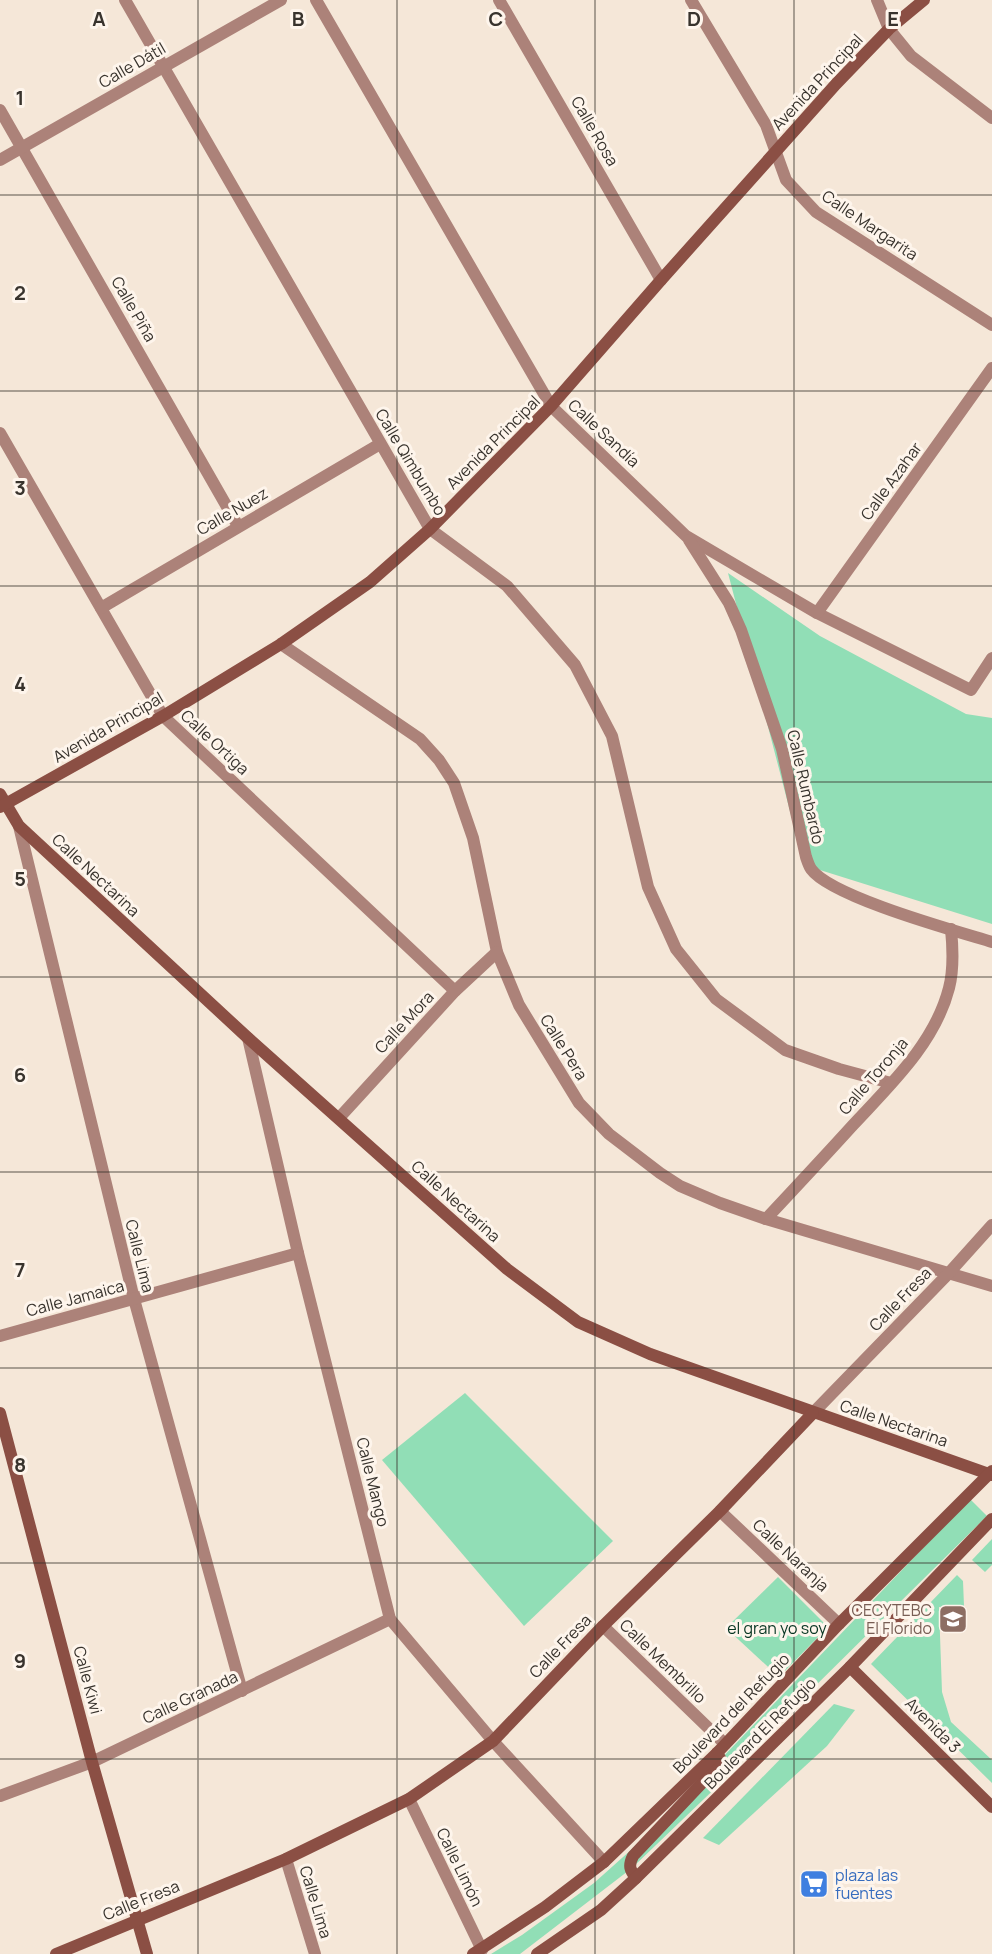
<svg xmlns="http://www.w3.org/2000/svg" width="992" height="1954" font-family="Manrope,sans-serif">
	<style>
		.green { fill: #91deb6 }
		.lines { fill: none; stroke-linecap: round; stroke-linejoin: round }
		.street { stroke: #ac8279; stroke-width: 12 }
		.secondary { stroke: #8b4f44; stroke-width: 12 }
		.grid { fill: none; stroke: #38332d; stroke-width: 1.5; stroke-opacity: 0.55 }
		.labels { text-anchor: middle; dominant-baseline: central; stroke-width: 6; stroke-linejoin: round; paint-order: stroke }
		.street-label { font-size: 16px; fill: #38332d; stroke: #fef5ec }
		.education-label { font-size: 16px; fill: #785e54; stroke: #fef5ec; text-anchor: end }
		.park-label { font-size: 16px; fill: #073522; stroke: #fef5ec }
		.shop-label { font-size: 16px; fill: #366cbe; stroke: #fef5ec; text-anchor: start }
		.grid-label { font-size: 20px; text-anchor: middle; font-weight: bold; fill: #38332d; stroke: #fef5ec; stroke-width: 6; stroke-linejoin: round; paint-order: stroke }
	</style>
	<rect width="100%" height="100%" fill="#f5e7d8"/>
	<g class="green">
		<path d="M728,573l92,63 146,78 26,4v206l-188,-59z"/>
		<path d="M465,1393l148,148 -89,85 -142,-166z"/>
		<path d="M970,1499l17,17 -191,189 -68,71 -96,92 -112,86h-29l31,-19 72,-52 57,-51z"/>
		<path d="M992,1539v26l-7,7 -13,-12z"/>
		<path d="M957,1575l6,6 1,25 -25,1 3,85 9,30 41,38v23l-121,-119z"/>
		<path d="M778,1577l50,50 -49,50 -53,-49z"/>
		<path d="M834,1704l21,6 -28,36 -108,99 -16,-7z"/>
	</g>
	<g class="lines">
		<g class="street">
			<path d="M125,0l305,529 77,57 68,79 37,71 36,151 28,62 40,50 69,51 54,19 52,14"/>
			<path d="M316,0l235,406 135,130 131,77 154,77 21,-32"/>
			<path d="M499,0l162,280"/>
			<path d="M691,0l75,125 20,55 30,32 176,113"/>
			<path d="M877,0l12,29 22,27 81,62"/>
			<path d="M0,110l238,416"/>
			<path d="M0,160l281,-160"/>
			<path d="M0,433l163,283 292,275"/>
			<path d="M689,540l40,63 12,27 41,119 24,108c1,3 3,9 5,12 20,28 145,62 181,73"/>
			<path d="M101,608l279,-164"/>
			<path d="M817,613l175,-245"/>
			<path d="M281,644l139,95 19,21 15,23 19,55 24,114 22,53 60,98 30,31 51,39 20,13 40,17 46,16 226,67"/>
			<path d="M19,826l115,473 108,392"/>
			<path d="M248,1038l50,215 92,366 103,122 111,121"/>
			<path d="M339,1118l116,-127 42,-39"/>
			<path d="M766,1219c29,-31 58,-62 87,-94 37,-40 82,-82 96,-137 5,-19 4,-39 2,-59"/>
			<path d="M0,1336l298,-83"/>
			<path d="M813,1413l135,-139 44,-49"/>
			<path d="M720,1511l119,113"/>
			<path d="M603,1626l122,118"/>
			<path d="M0,1796l92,-34 298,-143"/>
			<path d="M409,1799l73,151"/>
			<path d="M286,1859l29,95"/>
		</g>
		<g class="secondary">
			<path d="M0,794l19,32 229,212 259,231 71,53 72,32 342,121"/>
			<path d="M0,807l163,-91 118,-72 89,-62 60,-53 121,-123 110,-126 175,-196 53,-55 35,-29"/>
			<path d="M0,1413l92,349 55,192"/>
			<path d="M850,1667l142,140"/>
			<path d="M636,1878c-6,-8 -8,-12 -3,-22l86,-91 1,-7 -3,-5"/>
			<path d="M56,1954l230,-95 123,-60 84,-58 110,-115 117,-115 93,-98"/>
			<path d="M473,1954l72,-47 59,-45 113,-109 122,-129 153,-153"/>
			<path d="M537,1954l64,-44 35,-32 214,-211 142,-148"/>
		</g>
	</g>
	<path class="grid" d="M198,0v1954M397,0v1954M595,0v1954M794,0v1954M0,195h992M0,391h992M0,586h992M0,782h992M0,977h992M0,1172h992M0,1368h992M0,1563h992M0,1759h992"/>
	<defs>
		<g id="school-square" transform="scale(1.5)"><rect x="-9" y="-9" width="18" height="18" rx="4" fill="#8d6e63" stroke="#fef5ec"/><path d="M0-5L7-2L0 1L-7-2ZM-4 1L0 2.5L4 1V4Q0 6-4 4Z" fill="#fff"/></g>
		<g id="supermarket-square" transform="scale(1.5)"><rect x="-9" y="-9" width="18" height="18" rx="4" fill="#3f7fe0" stroke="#fef5ec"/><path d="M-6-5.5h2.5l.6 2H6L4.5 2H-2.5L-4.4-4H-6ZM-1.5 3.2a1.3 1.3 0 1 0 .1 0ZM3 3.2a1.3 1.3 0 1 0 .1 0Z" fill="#fff"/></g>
	</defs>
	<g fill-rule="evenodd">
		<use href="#school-square" x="953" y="1619"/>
		<use href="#supermarket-square" x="814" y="1884"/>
	</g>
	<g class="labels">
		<g class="street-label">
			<text transform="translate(132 65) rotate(-30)">Calle Dátil</text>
			<text transform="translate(817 82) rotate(-47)">Avenida Principal</text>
			<text transform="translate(595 131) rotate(60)">Calle Rosa</text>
			<text transform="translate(870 225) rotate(34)">Calle Margarita</text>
			<text transform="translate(134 309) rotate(60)">Calle Piña</text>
			<text transform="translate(604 433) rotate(43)">Calle Sandía</text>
			<text transform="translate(493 442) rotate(-45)">Avenida Principal</text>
			<text transform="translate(411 462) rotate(59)">Calle Qimbumbo</text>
			<text transform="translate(891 481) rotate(-54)">Calle Azahar</text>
			<text transform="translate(232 511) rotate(-30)">Calle Nuez</text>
			<text transform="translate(108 727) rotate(-30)">Avenida Principal</text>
			<text transform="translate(215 742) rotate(43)">Calle Ortiga</text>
			<text transform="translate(806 787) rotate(77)">Calle Rumbardo</text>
			<text transform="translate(96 875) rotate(43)">Calle Nectarina</text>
			<text transform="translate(404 1022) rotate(-47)">Calle Mora</text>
			<text transform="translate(564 1047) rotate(58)">Calle Pera</text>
			<text transform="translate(873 1076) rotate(-49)">Calle Toronja</text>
			<text transform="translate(456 1201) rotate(42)">Calle Nectarina</text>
			<text transform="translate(140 1256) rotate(76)">Calle Lima</text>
			<text transform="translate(75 1298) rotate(-15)">Calle Jamaica</text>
			<text transform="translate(900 1299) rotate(-46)">Calle Fresa</text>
			<text transform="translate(894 1423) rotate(19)">Calle Nectarina</text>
			<text transform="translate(373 1482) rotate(76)">Calle Mango</text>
			<text transform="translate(791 1555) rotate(43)">Calle Naranja</text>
			<text transform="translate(560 1646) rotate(-46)">Calle Fresa</text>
			<text transform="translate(663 1661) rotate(44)">Calle Membrillo</text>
			<text transform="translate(88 1680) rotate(75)">Calle Kiwi</text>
			<text transform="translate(190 1697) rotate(-25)">Calle Granada</text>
			<text transform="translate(731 1713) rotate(-46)">Boulevard del Refugio</text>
			<text transform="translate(933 1725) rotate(45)">Avenida 3</text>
			<text transform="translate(760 1733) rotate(-45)">Boulevard El Refugio</text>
			<text transform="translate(460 1867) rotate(64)">Calle Limón</text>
			<text transform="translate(141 1900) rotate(-22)">Calle Fresa</text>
			<text transform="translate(316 1902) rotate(73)">Calle Lima</text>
		</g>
		<g class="education-label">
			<text x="932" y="1610">CECYTEBC<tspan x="932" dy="18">El Florido</tspan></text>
		</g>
		<g class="park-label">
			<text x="777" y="1628">el gran yo soy</text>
		</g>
		<g class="shop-label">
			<text x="835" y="1875">plaza las<tspan x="835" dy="18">fuentes</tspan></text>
		</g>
	</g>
	<g class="grid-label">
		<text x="99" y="26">A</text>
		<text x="298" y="26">B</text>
		<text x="496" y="26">C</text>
		<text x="694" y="26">D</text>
		<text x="893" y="26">E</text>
		<text x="20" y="105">1</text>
		<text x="20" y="300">2</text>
		<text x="20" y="495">3</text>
		<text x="20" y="691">4</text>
		<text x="20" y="886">5</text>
		<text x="20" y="1082">6</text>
		<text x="20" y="1277">7</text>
		<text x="20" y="1472">8</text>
		<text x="20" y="1668">9</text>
	</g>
</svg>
